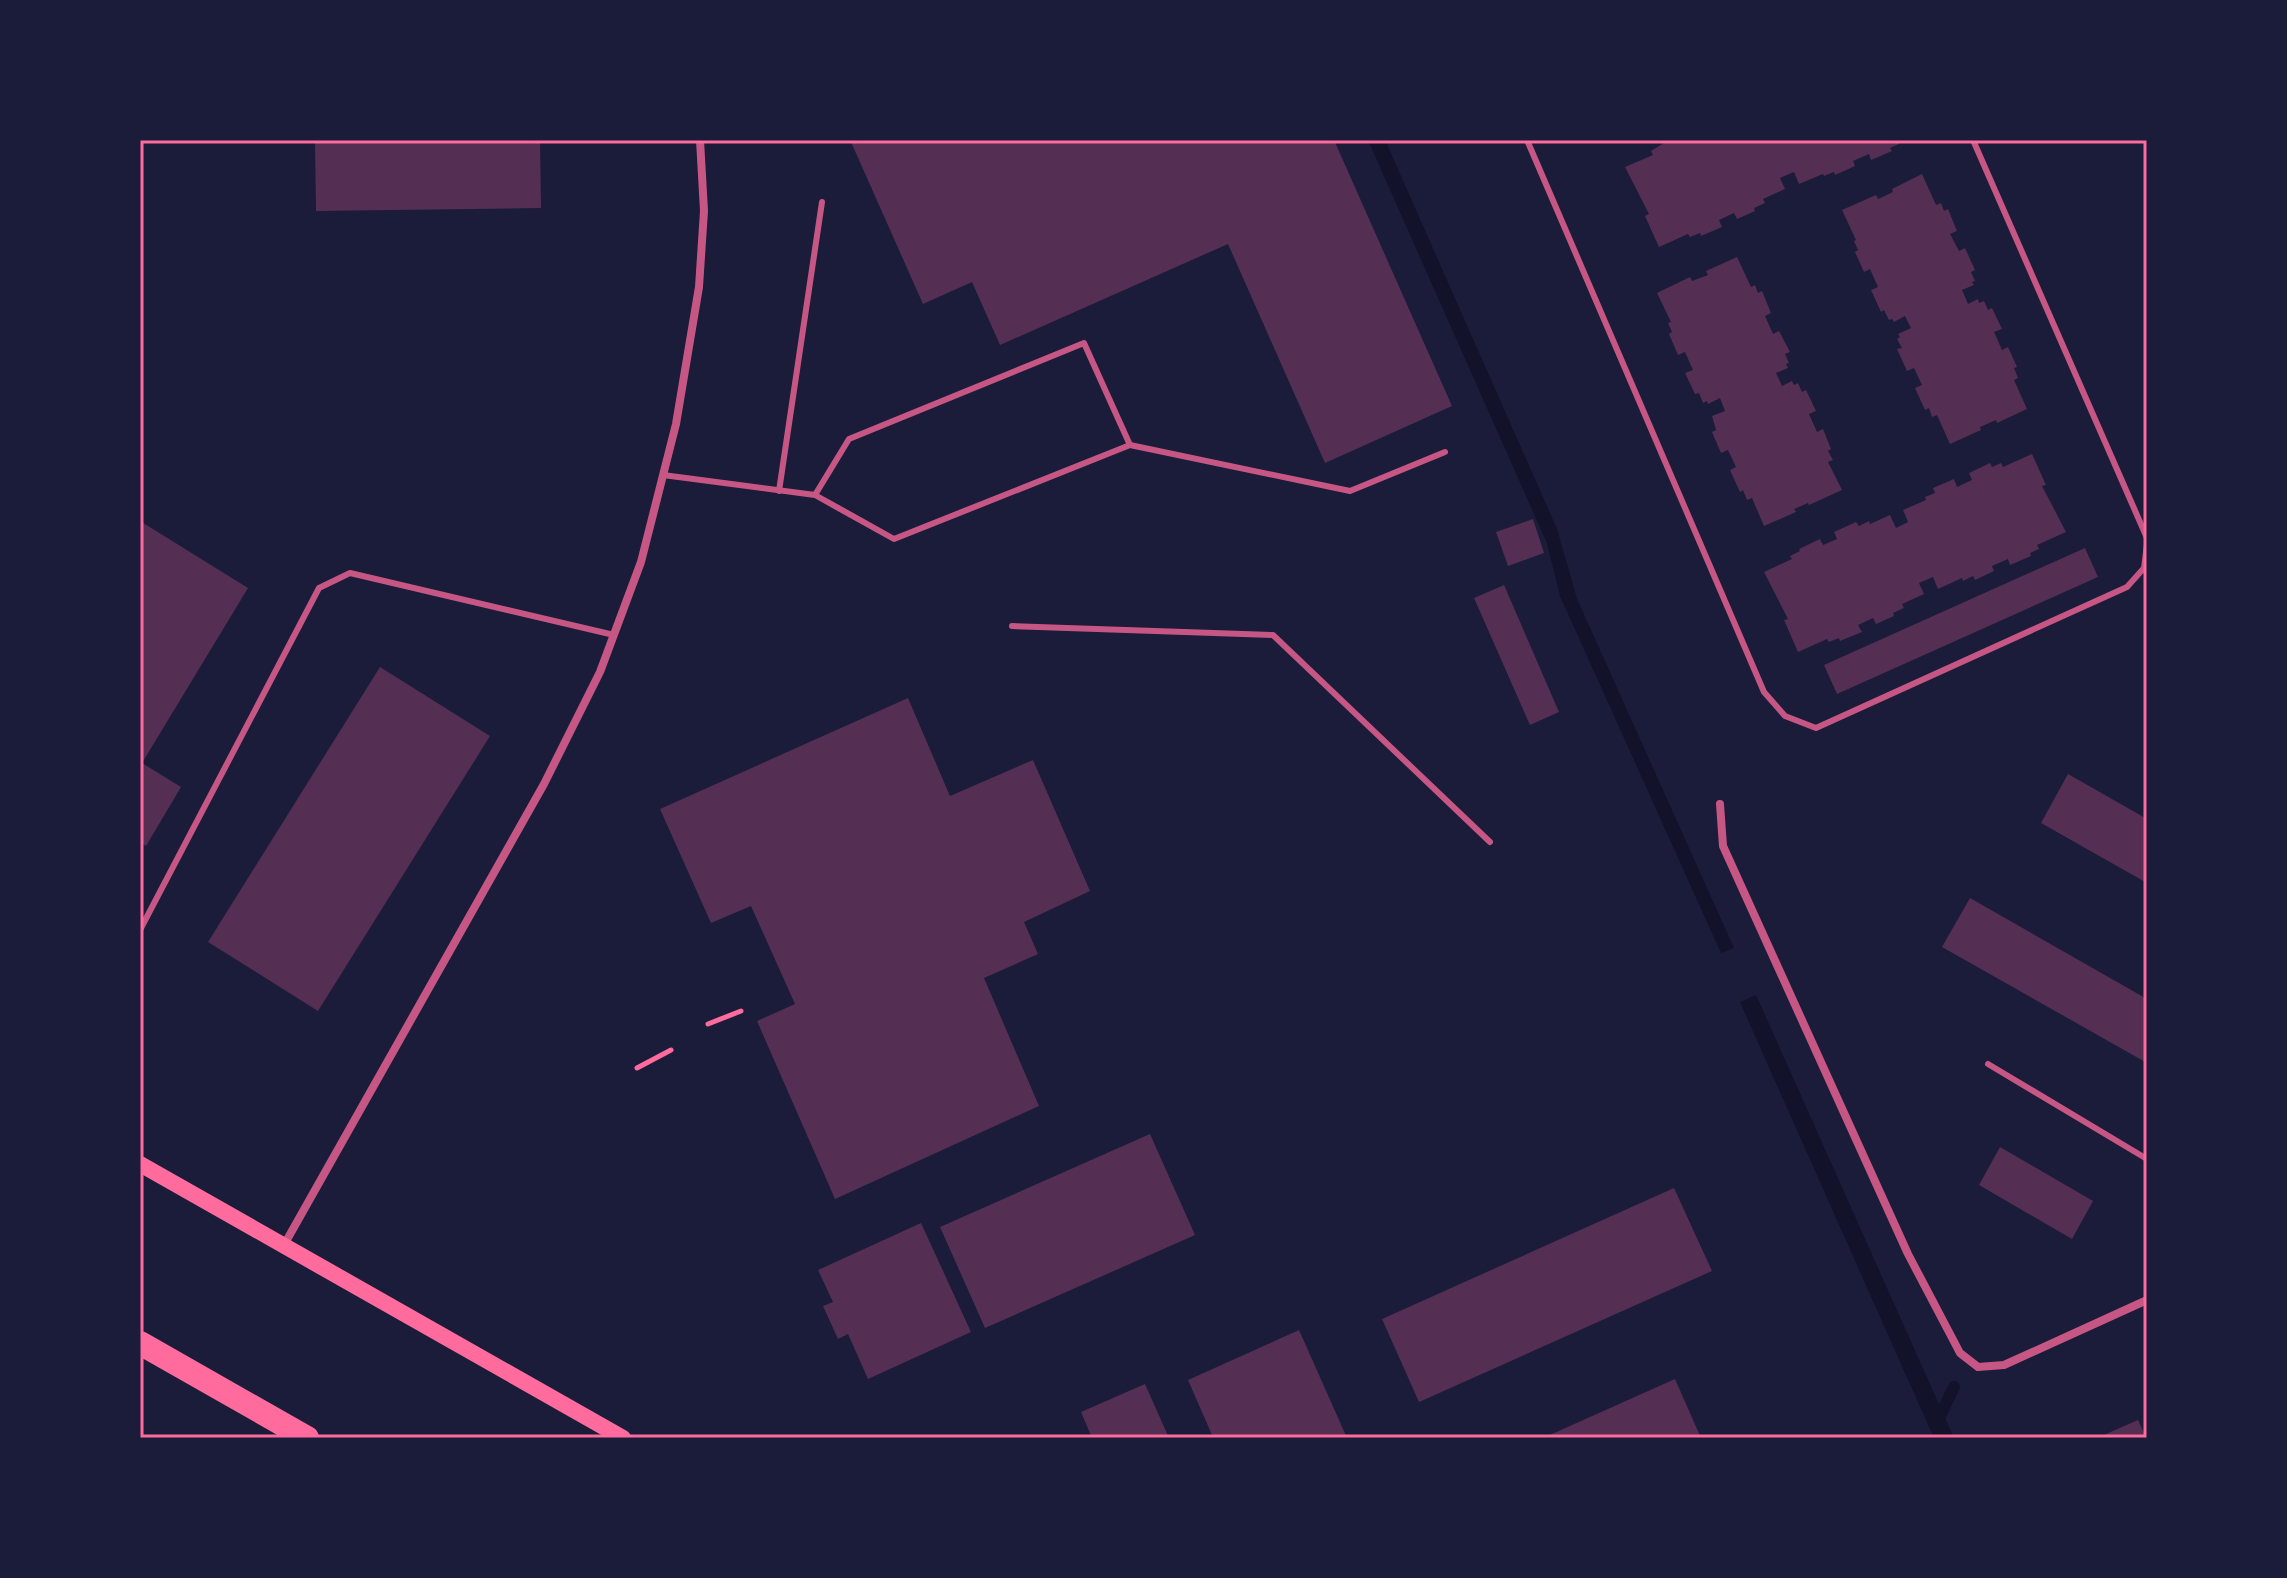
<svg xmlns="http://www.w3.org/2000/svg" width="2287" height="1578" font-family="Signika,sans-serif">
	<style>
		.water { fill: #12122b }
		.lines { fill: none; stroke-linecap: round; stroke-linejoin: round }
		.stream { stroke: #12122b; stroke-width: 12 }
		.building { fill: #542f53 }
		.path { stroke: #ff6b9d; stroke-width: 5 }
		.service { stroke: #c65784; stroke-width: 6 }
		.minor { stroke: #c65784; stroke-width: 8 }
		.secondary { stroke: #ff6b9d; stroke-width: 16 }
		.motorway { stroke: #ff6b9d; stroke-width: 24 }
		.neatline { fill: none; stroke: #ff6b9d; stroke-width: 3 }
	</style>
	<rect width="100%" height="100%" fill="#1b1b3a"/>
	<g class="water">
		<path d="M1368,140h17l172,389 20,70 157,349 -13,5 -161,-357 -13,-53z"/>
		<path d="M1756,995l198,443h-20l-194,-436z"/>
	</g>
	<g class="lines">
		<path class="stream" d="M1939,1418l15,-31"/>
	</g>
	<g class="building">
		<path d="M315,140h225l1,68 -225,3z"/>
		<path d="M855,140h479l118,266 -127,57 -97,-219 -228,101 -28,-63 -49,22 -72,-162z"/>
		<path d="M1669,140h229l1,4 -9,4 2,3 -21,9 -2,-6 -16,7 2,5 -20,9 -1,-3 -10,4 -1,-2 -24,10 -5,-12 -14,6 5,11 -22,10 2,4 -11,5 1,3 -18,8 -3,-6 -15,7 3,7 -21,9 -1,-3 -10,4 -2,-3 -29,13 -14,-31 4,-2 -24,-47 28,-12 -2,-4z"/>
		<path d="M1922,174l14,31 5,-2 3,8 4,-2 9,22 -7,3 9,17 6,-3 10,22 -4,2 4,9 -3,1 2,3 -12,5 6,14 10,-5 1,4 5,-2 4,9 4,-2 10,21 -8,3 8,18 6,-3 9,20 -3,1 4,10 -4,2 13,29 -30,14 -1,-3 -16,7 1,3 -31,14 -13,-29 -5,2 -3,-9 -4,2 -10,-22 7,-3 -8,-17 -7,3 -10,-22 5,-1 -5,-9 3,-2 -2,-3 13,-6 -6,-12 -11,6 -2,-3 -3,1 -5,-10 -3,2 -10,-22 7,-3 -8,-18 -6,3 -9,-20 3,-2 -4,-9 2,-1 -14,-30 34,-15 2,4 15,-7 -1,-3z"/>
		<path d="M1737,257l14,30 4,-2 3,8 4,-2 9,22 -6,3 8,18 6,-3 11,21 -5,2 4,9 -3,1 2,4 -12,5 6,13 10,-5 2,4 4,-2 4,9 4,-2 10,21 -7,3 8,18 6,-3 8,20 -3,2 5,9 -5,2 14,28 -33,15 -1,-2 -14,6 2,3 -32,14 -12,-28 -5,2 -4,-10 -3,2 -10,-22 6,-3 -8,-17 -7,3 -9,-21 4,-2 -4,-14 13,-5 -5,-13 -12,6 -1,-3 -4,2 -4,-10 -4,1 -10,-21 8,-3 -8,-18 -7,3 -9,-21 3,-2 -4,-9 3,-1 -14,-29 33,-16 2,4 16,-6 -2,-4z"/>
		<path d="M2032,454l14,31 -4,1 24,46 -29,13 2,4 -9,4 1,3 -21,9 -2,-6 -16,7 2,5 -19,9 -2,-4 -10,5 -1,-3 -24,11 -5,-12 -14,6 5,11 -22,10 2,4 -11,5 1,3 -18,8 -3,-6 -15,7 4,7 -22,9 -1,-3 -10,4 -2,-3 -29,13 -14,-32 4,-1 -24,-47 28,-13 -2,-3 10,-5 -1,-2 21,-10 3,6 14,-6 -3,-7 22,-10 3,4 10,-5 1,3 20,-9 6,13 12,-6 -5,-12 23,-10 -1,-3 10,-4 -2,-5 21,-9 3,8 15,-7 -3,-7 21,-10 2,4 9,-4 2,4z"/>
		<path d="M1533,519l11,34 -36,13 -12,-34z"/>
		<path d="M140,521l108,67 -106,175 39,24 -35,59 -6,-4z"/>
		<path d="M2085,548l13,29 -261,117 -13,-29z"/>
		<path d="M1504,585l55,127 -29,13 -56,-127z"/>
		<path d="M380,667l110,69 -172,275 -110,-69z"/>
		<path d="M908,698l42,98 83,-36 57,131 -66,31 14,32 -54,24 55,128 -204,93 -78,-178 38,-17 -44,-98 -40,17 -51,-114z"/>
		<path d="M2068,774l79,45v64l-106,-60z"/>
		<path d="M1970,898l177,101v64l-205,-116z"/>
		<path d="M1150,1134l45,101 -210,93 -45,-101z"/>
		<path d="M2000,1147l93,54 -21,38 -93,-54z"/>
		<path d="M1674,1188l38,83 -293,131 -37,-83z"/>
		<path d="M921,1223l50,109 -103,47 -20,-45 -10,5 -15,-33 10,-4 -15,-32z"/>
		<path d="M1299,1330l48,108h-142l7,-3 -24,-55z"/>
		<path d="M1675,1379l26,59h-158z"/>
		<path d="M1145,1384l24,54h-77l-11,-26z"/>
		<path d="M2138,1420l6,13 3,-2v7h-50z"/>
	</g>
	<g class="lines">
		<g class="path">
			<path d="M708,1024l33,-13"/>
			<path d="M637,1068l34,-18"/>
		</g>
		<g class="service">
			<path d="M1527,140l237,552 21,24 31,12 311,-141 17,-19 3,-24"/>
			<path d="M1973,140l174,398"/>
			<path d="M1130,445l220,46 95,-39"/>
			<path d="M663,475l152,20 79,44 236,-94 -46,-102 -235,96 -34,56"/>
			<path d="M779,491l43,-289"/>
			<path d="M1012,626l261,9 217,207"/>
			<path d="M140,930l179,-342 31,-15 264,62"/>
			<path d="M1988,1064l159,95"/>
		</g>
		<g class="minor">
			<path d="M1720,804l3,42 185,408 52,99 18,14 26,-2 143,-65"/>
			<path d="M284,1245l260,-461 56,-112 41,-110 35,-138 23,-137 5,-76 -4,-71"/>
		</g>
		<path class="secondary" d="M140,1164l483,274"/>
		<path class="motorway" d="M140,1343l167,95"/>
	</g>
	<rect width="2287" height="1578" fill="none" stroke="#1b1b3a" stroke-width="284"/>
	<rect x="142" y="142" width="2003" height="1294" class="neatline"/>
</svg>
